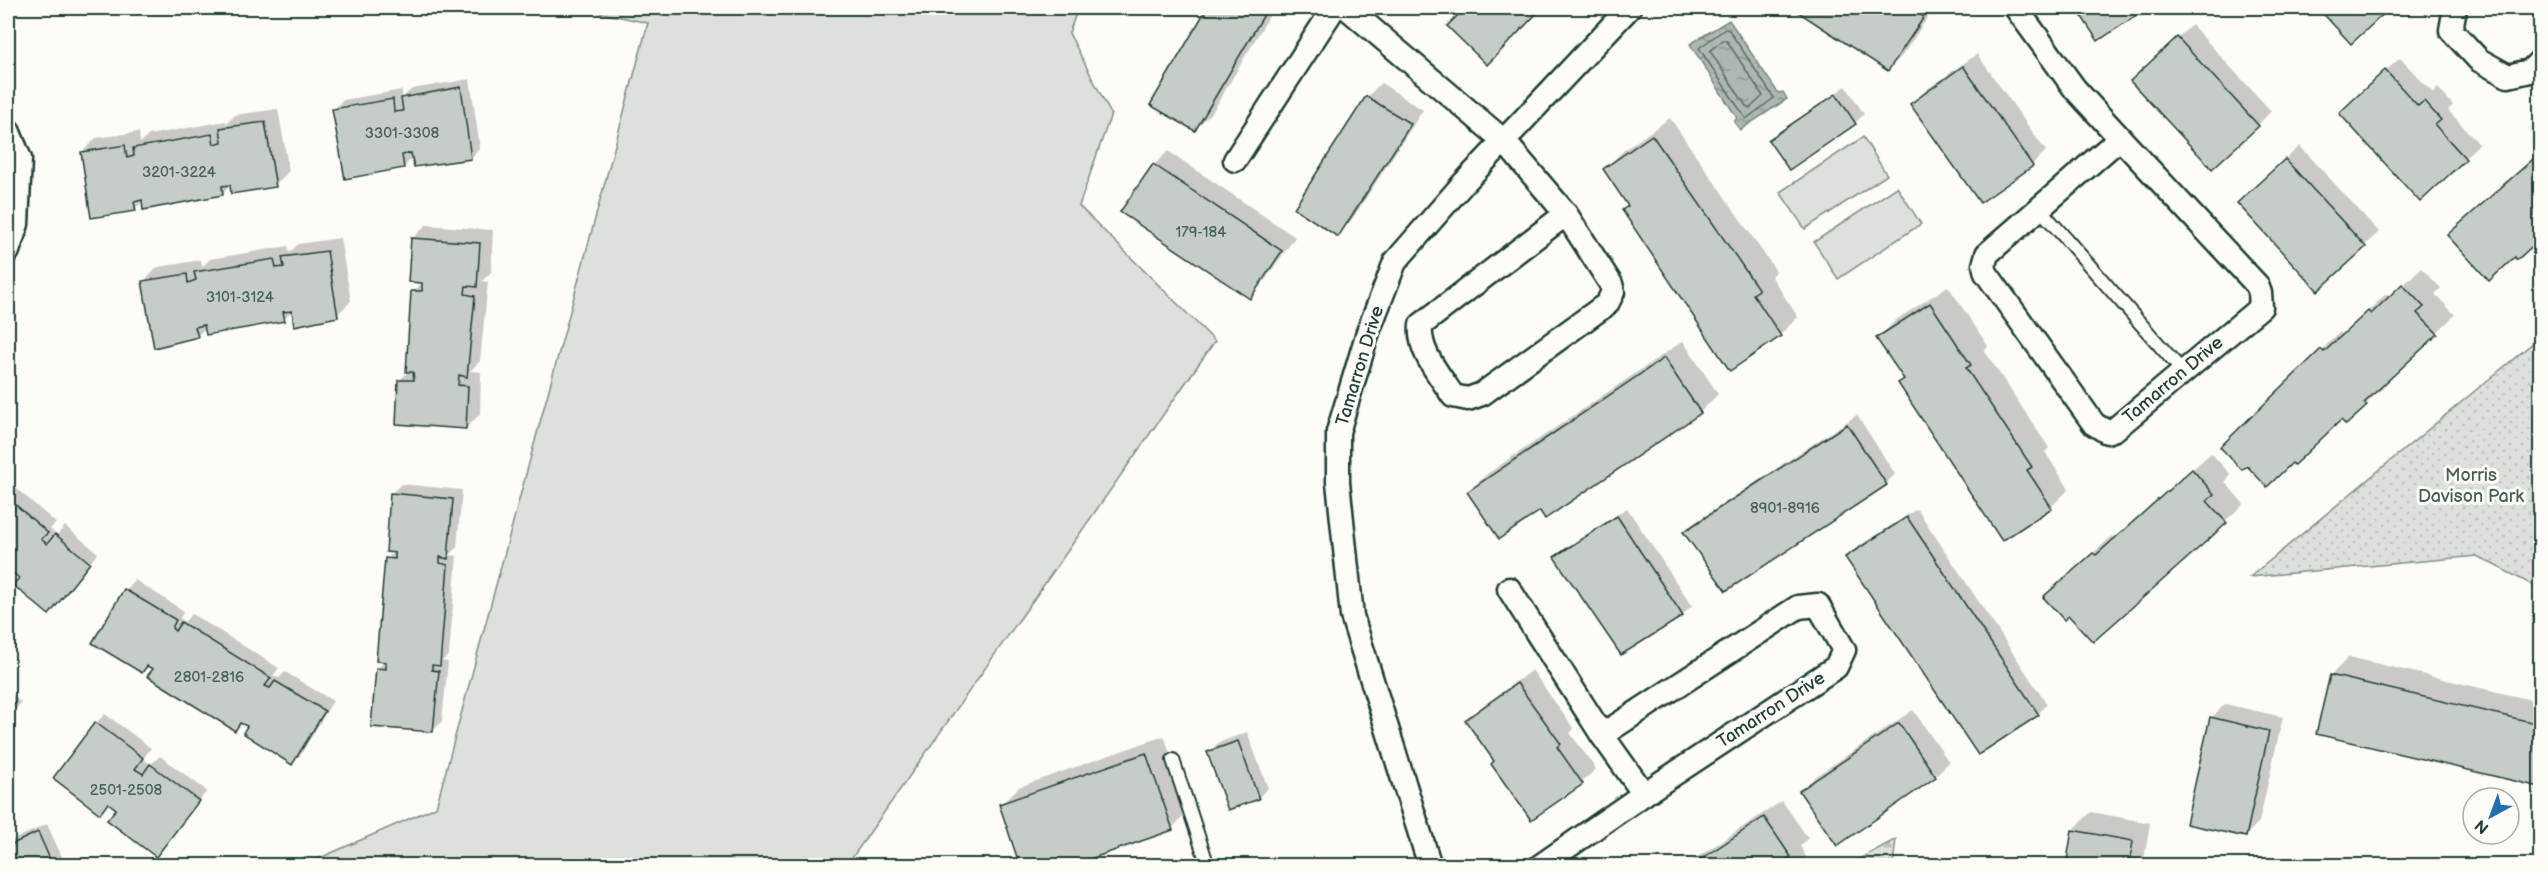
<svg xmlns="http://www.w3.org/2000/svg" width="2548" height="873" font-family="'Balsamiq Sans',sans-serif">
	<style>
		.green { fill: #dde0db; stroke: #7e8e88; stroke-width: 1.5 }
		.forest { fill: url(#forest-firs); stroke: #7e8e88; stroke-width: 1.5 }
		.park { fill: url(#park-dots); stroke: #7e8e88; stroke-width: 1.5 }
		.water { fill: url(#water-ripples); stroke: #75877f; stroke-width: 1.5 }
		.shadow { fill: #0003 }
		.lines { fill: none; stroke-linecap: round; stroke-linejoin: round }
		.shore { stroke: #586e66; stroke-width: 1.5 }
		.building { fill: #c6cdc7; stroke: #1f3d34; stroke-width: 1.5 }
		.lane-casing { stroke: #1f3d34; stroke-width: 16 }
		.street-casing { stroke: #1f3d34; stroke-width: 27 }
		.lane { stroke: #fdfcf7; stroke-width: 12 }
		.street { stroke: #fdfcf7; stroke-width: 22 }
		.labels { text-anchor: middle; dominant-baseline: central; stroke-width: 6; stroke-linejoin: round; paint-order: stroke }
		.number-label { font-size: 15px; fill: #496159 }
		.street-label { font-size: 18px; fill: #1f3d34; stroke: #fdfcf7 }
		.park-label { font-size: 18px; fill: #455e55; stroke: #fdfcf7 }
	</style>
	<defs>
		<pattern id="forest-firs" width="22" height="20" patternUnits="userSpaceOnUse" patternTransform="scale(1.5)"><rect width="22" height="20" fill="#dde0db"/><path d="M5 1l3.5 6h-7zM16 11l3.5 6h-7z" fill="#bdc1bd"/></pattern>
		<pattern id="park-dots" width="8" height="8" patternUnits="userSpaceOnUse" patternTransform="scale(1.5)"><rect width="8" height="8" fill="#dde0db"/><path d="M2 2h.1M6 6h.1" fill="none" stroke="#bdc1bd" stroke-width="1.8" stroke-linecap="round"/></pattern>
		<pattern id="water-ripples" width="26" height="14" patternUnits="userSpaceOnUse" patternTransform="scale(1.5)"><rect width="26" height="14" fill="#aeb8b1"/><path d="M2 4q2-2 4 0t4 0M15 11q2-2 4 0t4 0" fill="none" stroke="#8d9791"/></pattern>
	</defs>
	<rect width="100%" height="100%" fill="#fdfcf7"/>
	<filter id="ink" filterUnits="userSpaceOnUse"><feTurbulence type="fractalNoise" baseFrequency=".0167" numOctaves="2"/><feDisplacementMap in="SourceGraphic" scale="12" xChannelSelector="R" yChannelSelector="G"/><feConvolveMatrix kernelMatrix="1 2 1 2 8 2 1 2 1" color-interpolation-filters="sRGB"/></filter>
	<g filter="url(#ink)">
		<g class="green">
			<path d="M579,8h499l-9,25 42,81 -32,92 136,135 -368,524h-543l132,-58 212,-784z"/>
			<path d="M1863,137l24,38 -82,54 -25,-37z"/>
			<path d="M1897,187l24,37 -83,55 -24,-37z"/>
		</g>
		<path class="forest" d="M1896,839l-3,26h-45z"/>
		<path class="park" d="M2540,337v252l-63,-33 -227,21z"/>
		<path class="water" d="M1729,20l49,73 5,-1 4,7 -47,31 -6,-8 3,-4 -47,-74z"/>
		<g class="shadow">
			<path d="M1209,8h65l-61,103 -18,18 -43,-25z"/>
			<path d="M1467,8h74l-36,37 -56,-19z"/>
			<path d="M1795,8h139l-32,48 -14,13z"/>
			<path d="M2078,8h67l-46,30z"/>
			<path d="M2320,8h68l-37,33z"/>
			<path d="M2192,25l79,86 -13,14 -113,-58z"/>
			<path d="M1977,54l69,97 -14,14 -120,-61 14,-14z"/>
			<path d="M2400,58l33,35 5,-5 15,17 -5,5 31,34 -59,56 -65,-101z"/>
			<path d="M470,79l10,69 -9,10 -58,-1 -9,10 -70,-58 9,-9 59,-10v8l10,-9z"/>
			<path d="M1381,83l42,27 -72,111 -14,14 -41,-28 71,-110z"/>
			<path d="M1846,86l18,28 -9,9 -85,17 10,-9z"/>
			<path d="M278,109l11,62 -14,14 -43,-1 -10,10 -79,7 -8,8 -53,-57 14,-14 43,-6 1,11 9,-8 77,-14v3l9,-9z"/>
			<path d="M1670,118l106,153 -5,5 27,41 -18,18 -49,34 -107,-159 5,-6 -24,-35 18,-18z"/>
			<path d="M2300,146l79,86 -60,56 -66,-99z"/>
			<path d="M1168,151l127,86 -32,46 -13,14 -96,-132z"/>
			<path d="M2540,154v83l-22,21 -69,-23 62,-59 2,3z"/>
			<path d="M426,225l67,5 -2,42 -9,9 6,1 -8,79 -10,10 11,1 -1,42 -14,14 -67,-47 11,-11 3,-78 10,-10 -11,-43z"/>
			<path d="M340,238l11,63 -14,14 -44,-5 -9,9 -78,8 -9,9 -53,-55 14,-14 43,-7 1,7 8,-8 78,-13 1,7 9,-9z"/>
			<path d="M2421,268l20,20 -6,6 20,21 -74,70 3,2 -38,36 -5,-6 -101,12 100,-97 3,4 43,-42 4,4z"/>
			<path d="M1948,286l40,60 -4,4 65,98 -4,4 24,37 -18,18 -48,32 -125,-201 18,-18z"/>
			<path d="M1683,341l35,53 -18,18 -154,105 -6,-8 -71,-17 18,-18z"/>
			<path d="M1857,415l38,59 -9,10 -201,48 9,-9z"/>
			<path d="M2211,453l20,22 -6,7 19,22 -151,136 -24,-26 -24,-17 67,-61 2,3z"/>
			<path d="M8,481l48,42 -6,6 7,6 8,-9 33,27 -40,50 -45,-32 -5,6z"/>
			<path d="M401,484l61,6 -5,58 -7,7 7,1 -8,99 -7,6 6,1 -6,59 -9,10 -56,-62 9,-9 1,-101 7,-7 -3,-58z"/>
			<path d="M1627,508l65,98 -10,9 -60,38 -66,-95 9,-10z"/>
			<path d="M1917,509l130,195 -9,10 -191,-157 9,-9z"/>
			<path d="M135,580l49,31 -4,7 4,4 8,-8 87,54 -6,8 6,2 6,-6 48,29 -32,53 -9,9 -43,-38 -7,-3 -7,7 -80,-61 -6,-3 -7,6 -48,-29 32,-52z"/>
			<path d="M2349,657l191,45v83l-222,-52 13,-58z"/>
			<path d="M1532,670l42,59 -4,4 26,36 -14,13 -86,-21 -29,-41 14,-13z"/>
			<path d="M8,690l13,13 -13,15z"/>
			<path d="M2225,704l58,13 -24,105 -14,14 -34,-118z"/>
			<path d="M1913,710l36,52 -14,14 -98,68 -36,-53 14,-14z"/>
			<path d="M105,714l46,34 -8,11 8,5 9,-8 47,35 -51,64 -38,-46 -9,-6 -9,9 -4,-89z"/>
			<path d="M1247,732l21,56 -10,10 -49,-46 9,-9z"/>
			<path d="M1164,736l26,74 -18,18 -107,38 -64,-61 18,-18z"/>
			<path d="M1782,801l26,37 -8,8 11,20h-127z"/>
			<path d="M2091,812l59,11 -7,43h-76l6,-36z"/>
			<path d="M47,824l19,42h-58v-24z"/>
		</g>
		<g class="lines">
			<g class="shore">
				<path d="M1725,29l4,1 45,68 -28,21 -47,-71z"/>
				<path d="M1723,40l4,1 36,55 -13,12 -4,-2 -36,-55z"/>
			</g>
		</g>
		<g class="building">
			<path d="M1207,8h61l-73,123 -45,-26z"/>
			<path d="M1465,8h77l-55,57 -40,-39z"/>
			<path d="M1792,8h118l14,9 -36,54z"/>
			<path d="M2076,8h71l-49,33z"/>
			<path d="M2318,8h72l-39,36z"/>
			<path d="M2177,37l82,89 -47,43 -82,-88z"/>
			<path d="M1963,66l70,100 -53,37 -70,-99z"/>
			<path d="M2385,70l33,36 6,-5 17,19 -6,5 31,34 -46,43 -81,-89z"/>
			<path d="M461,87l10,72 -57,8 -3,-14 -9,2 2,13 -59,11 -13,-70 61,-10 1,13 9,-1 -2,-13z"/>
			<path d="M1836,94l20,30 -67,46 -21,-30z"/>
			<path d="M1366,96l45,28 -73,113 -44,-29z"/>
			<path d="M265,122l11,65 -45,7 -1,-9 -8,1 1,9 -80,15 -1,-10 -8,2 2,9 -45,7 -10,-66 44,-7 2,13 7,-2 -1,-8 79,-14 2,10 8,-2 -2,-14z"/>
			<path d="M1652,135l107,155 -6,4 28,42 -51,35 -108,-161 6,-4 -25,-37z"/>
			<path d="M2540,153v86l-23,21 -2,-3 -26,24 -42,-46z"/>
			<path d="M2285,159l81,88 -48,44 -81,-88z"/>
			<path d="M1153,164l129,87 -32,48 -130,-87z"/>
			<path d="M411,238l69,5 -3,44 -11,-1 -1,8 10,2 -8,81 -8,-2 -1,10 10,1 -2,43 -70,-5 2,-44h16l-1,-8h-7l5,-81h11v-8l-14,-1z"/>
			<path d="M327,251l11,66 -44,9 -2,-15 -9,1 2,9 -79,14 -2,-10 -9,2 3,10 -44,11 -12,-67 45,-7 1,9 8,-3 -2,-8 80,-13 2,9 8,-1 -2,-10z"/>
			<path d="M2402,284l22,23 -7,6 21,21 -74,69 3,3 -21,19 -5,-5 -47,45 -2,-2 -25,24 -20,-21 -5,4 -22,-23 101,-98 3,3 44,-41 3,3z"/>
			<path d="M1930,303l41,62 -5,3 66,99 -5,3 25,38 -50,33 -104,-158 6,-4 -28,-41z"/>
			<path d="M1664,358l37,55 -156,106 -5,-8 -41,28 -32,-47z"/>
			<path d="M1847,424l40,61 -161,106 -43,-59z"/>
			<path d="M2192,469l22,25 -7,7 20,22 -134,119 -24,-26 -5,4 -21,-23 50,-44 3,2z"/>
			<path d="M390,493l63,6 -5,60 -8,-2v6l8,2 -8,101 -8,-1v5l7,1 -6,61 -62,-5 5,-59 10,1v-7l-10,-1 9,-103 10,1v-6l-9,-1z"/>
			<path d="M8,498l40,35 -7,6 6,5 8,-10 35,29 -41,52 -36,-30 6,-7 -6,-5 -5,6z"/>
			<path d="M1617,516l66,100 -62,39 -67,-98z"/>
			<path d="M1907,517l132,198 -61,40 -133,-198z"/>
			<path d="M124,589l52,31 -4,8 3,3 6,-9 90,56 -6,8 5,2 5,-7 50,30 -33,54 -49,-32 4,-7 -7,-3 -5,8 -88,-55 6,-7 -6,-3 -5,7 -50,-30z"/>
			<path d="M2330,675l210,49v63l-224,-53z"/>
			<path d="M1517,683l44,61 -4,3 26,37 -52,36 -40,-56 3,-3 -29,-41z"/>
			<path d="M2210,717l59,14 -23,106 -60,-13z"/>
			<path d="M95,722l48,36 -8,11 8,5 7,-10 49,37 -43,56 -49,-37 9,-11 -8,-6 -8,11 -47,-36z"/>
			<path d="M1899,723l37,54 -99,69 -38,-55z"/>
			<path d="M1238,741l21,58 -31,11 -21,-58z"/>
			<path d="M1146,753l27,77 -103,36h-50l-21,-62z"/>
			<path d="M1764,817l27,40 -10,6 2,3h-92z"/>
			<path d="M2072,830l61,11 -4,25h-63z"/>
			<path d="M38,832l15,34h-45v-20z"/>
		</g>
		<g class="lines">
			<g class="lane-casing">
				<g id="lane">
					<path d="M2039,208l144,164"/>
					<path d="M1173,760l35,106"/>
				</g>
			</g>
			<g class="street-casing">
				<g id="street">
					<path d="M1347,8l157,133 62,73 45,70 2,8 -6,12 -125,90 -14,5 -15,-3c-13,-21 -35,-44 -32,-71l145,-111"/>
					<path d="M2016,8l59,81 45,49"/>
					<path d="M2455,8l-4,22 28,30 29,16 22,-5 10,-10"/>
					<path d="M8,130l12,29 -3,65 -9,27"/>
					<path d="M2120,138l137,147 3,8 1,14 -146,122 -8,3 -13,-8 -108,-151 -2,-8 3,-11z"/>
					<path d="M1235,160l99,-152"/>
					<path d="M1509,589l93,146 42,59"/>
					<path d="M1430,866l-78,-250 -14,-134v-50l30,-100 27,-70 67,-77 167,-177"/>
					<path d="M1540,866l104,-72 192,-127 8,-17 -26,-45 -20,2 -196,128"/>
				</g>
			</g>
			<use href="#lane" class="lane"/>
			<use href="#street" class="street"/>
		</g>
	</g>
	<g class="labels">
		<g class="number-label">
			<text x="402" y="133">3301-3308</text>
			<text x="179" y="172">3201-3224</text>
			<text x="1201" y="232">179-184</text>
			<text x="240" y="297">3101-3124</text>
			<text x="1785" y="508">8901-8916</text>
			<text x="209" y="677">2801-2816</text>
			<text x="126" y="790">2501-2508</text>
		</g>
		<g class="street-label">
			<text transform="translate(1360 366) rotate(-73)">Tamarron Drive</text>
			<text transform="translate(2173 380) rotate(-40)">Tamarron Drive</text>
			<text transform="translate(1771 710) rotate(-33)">Tamarron Drive</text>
		</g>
		<g class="park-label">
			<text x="2471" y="475">Morris<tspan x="2471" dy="21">Davison Park</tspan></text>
		</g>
	</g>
	<rect width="2548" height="873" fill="none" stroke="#fdfcf7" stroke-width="30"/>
	<rect x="15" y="15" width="2518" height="843" fill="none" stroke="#1f3d34" stroke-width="2" filter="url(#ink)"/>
	<g transform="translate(2491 816) rotate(221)"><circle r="28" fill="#fdfcf7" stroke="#a4b0a9" stroke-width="1.5"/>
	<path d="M0-4.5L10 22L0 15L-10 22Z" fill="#1f6fb2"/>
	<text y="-9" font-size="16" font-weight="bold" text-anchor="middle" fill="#1f3d34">N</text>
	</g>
</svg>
